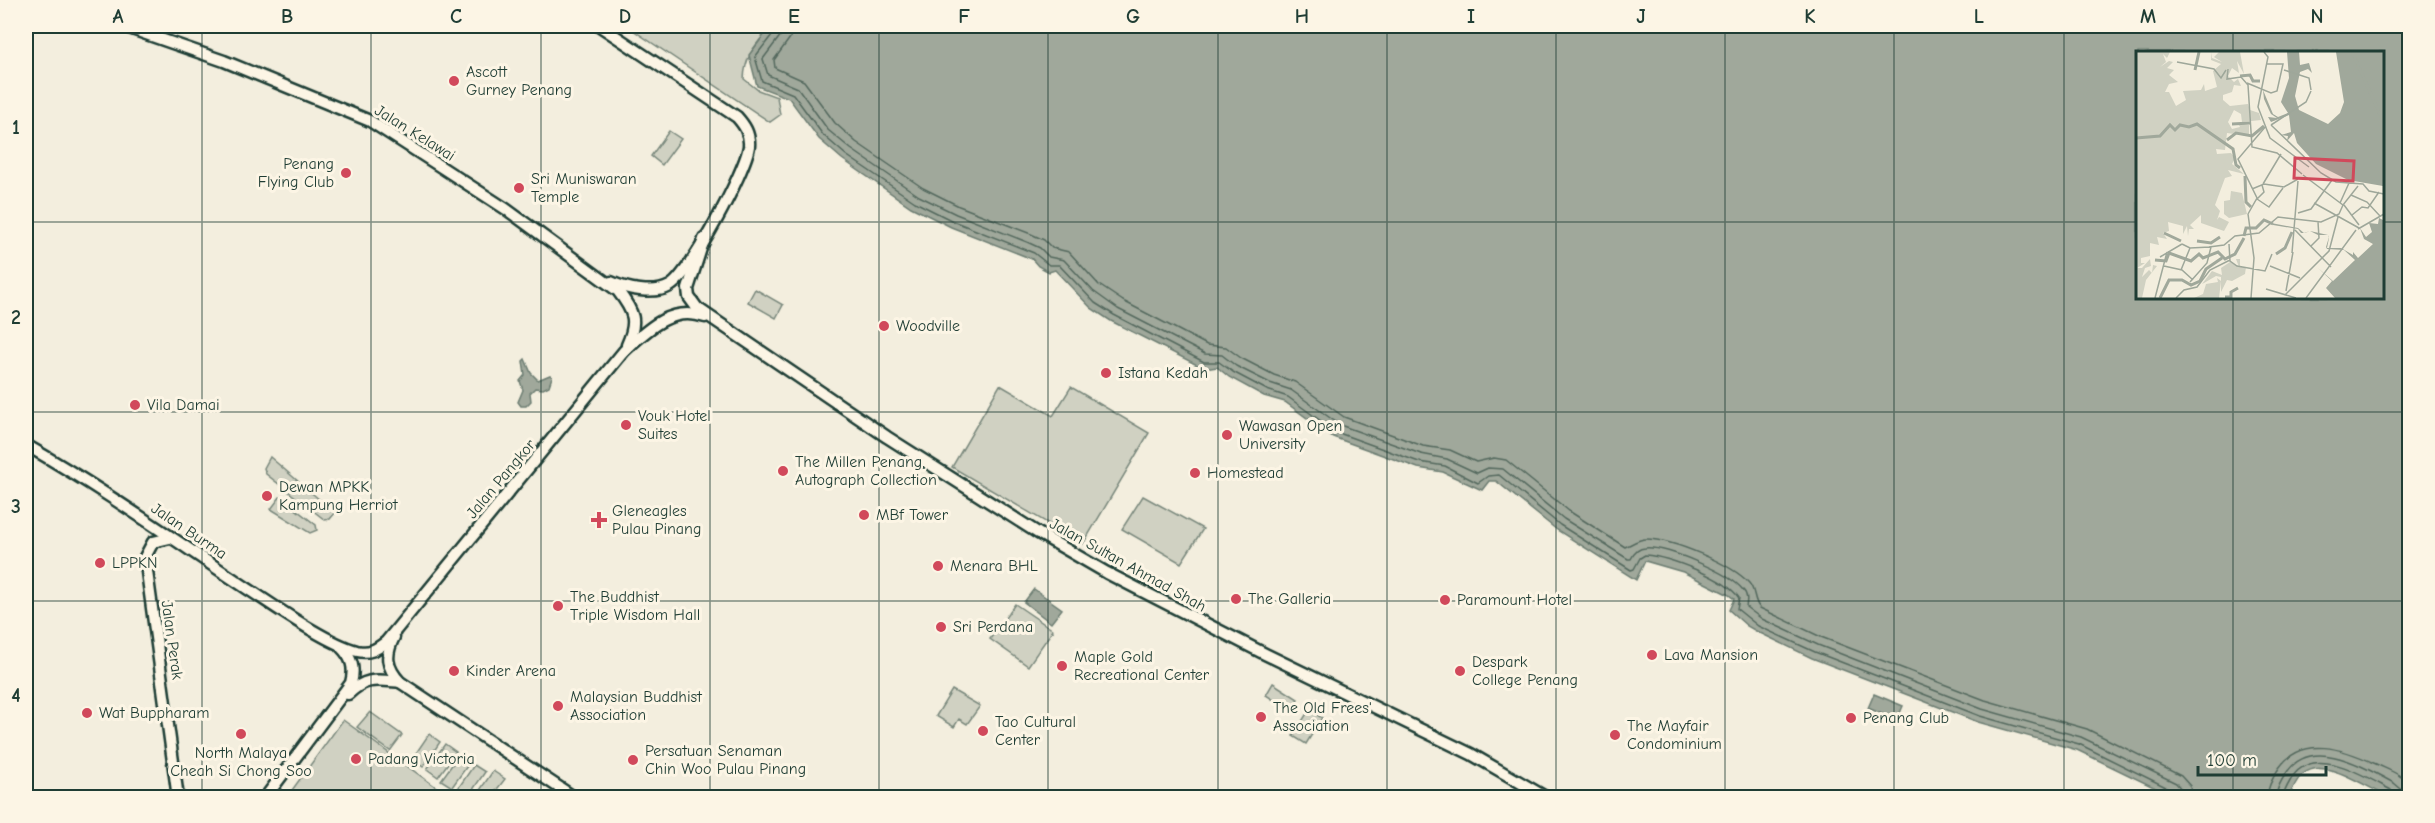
<svg xmlns="http://www.w3.org/2000/svg" width="2435" height="823" font-family="'Comic Neue',sans-serif">
	<style>
		.green { fill: #d0d1c2; stroke: #78877b; stroke-width: 1.5 }
		.water { fill: #a0a89b; stroke: #6c7d72; stroke-width: 1.5; fill-rule: evenodd }
		.lines { fill: none; stroke-linecap: round; stroke-linejoin: round }
		.shore { stroke: #53685d; stroke-width: 1.5 }
		.secondary-casing { stroke: #1f3d34; stroke-width: 15 }
		.secondary { stroke: #fcf5e5; stroke-width: 10 }
		.grid { fill: none; stroke: #1f3d34; stroke-width: 1.5; stroke-opacity: 0.55 }
		.poi-dot { fill: #d1495b; stroke: #fcf5e5; stroke-width: 2 }
		.labels { text-anchor: middle; dominant-baseline: central; stroke-width: 6; stroke-linejoin: round; paint-order: stroke }
		.poi-label { font-size: 16px; fill: #1f3d34; stroke: #fcf5e5; text-anchor: start }
		.street-label { font-size: 16px; fill: #1f3d34; stroke: #fcf5e5 }
		.inset-river { fill: none; stroke: #a0a89b; stroke-width: 3 }
		.inset-road { fill: none; stroke: #9ea79a; stroke-width: 1.5 }
		.view { fill: #d1495b; fill-opacity: 0.15; stroke: #d1495b; stroke-width: 3 }
		.inset-edge { fill: none; stroke: #1f3d34; stroke-width: 3 }
		.neatline { fill: none; stroke: #1f3d34; stroke-width: 2 }
		.grid-label { font-size: 20px; text-anchor: middle; font-weight: bold; fill: #1f3d34 }
	</style>
	<rect width="100%" height="100%" fill="#f3eede"/>
	<filter id="ink" filterUnits="userSpaceOnUse"><feTurbulence type="fractalNoise" baseFrequency=".0167" numOctaves="2"/><feDisplacementMap in="SourceGraphic" scale="12" xChannelSelector="R" yChannelSelector="G"/><feConvolveMatrix kernelMatrix="1 2 1 2 8 2 1 2 1" color-interpolation-filters="sRGB"/></filter>
	<g filter="url(#ink)">
		<g class="green">
			<path d="M627,26h144c-14,18 -26,28 -27,53l14,11 19,7 3,18 -10,7z"/>
			<path d="M669,131l12,8 -19,26 -11,-9z"/>
			<path d="M755,289l28,16 -7,13 -28,-16z"/>
			<path d="M1000,385l53,31 18,-29 78,46 -66,111 -131,-77z"/>
			<path d="M270,457l65,56 -5,6 -5,1 -59,-46 -2,-6z"/>
			<path d="M1143,496l60,33 -22,34 -59,-34z"/>
			<path d="M280,497l36,28 1,5 -7,3 -39,-24z"/>
			<path d="M1015,604l38,26 -25,36 -38,-27z"/>
			<path d="M1273,683l25,16 -7,12 -25,-16z"/>
			<path d="M952,690l28,16 -13,18 -8,-5 -5,8 -18,-11z"/>
			<path d="M1309,710l13,8 -16,26 -13,-8z"/>
			<path d="M370,712l32,23 -12,16 -33,-24z"/>
			<path d="M343,720l107,77h-163z"/>
			<path d="M429,734l11,8 -17,25 -11,-8z"/>
			<path d="M445,744l11,8 -18,25 -11,-8z"/>
			<path d="M459,755l11,7 -18,25 -11,-7z"/>
			<path d="M474,765l11,7 -17,25 -11,-7z"/>
			<path d="M493,771l12,8 -14,18 -15,-1z"/>
		</g>
		<g class="water">
			<path d="M771,26h1638v771c-4,0 -9,1 -14,1 -23,-4 -68,-44 -92,-24 -7,5 -10,16 -15,23l-109,1 -9,-3 -93,-45 -99,-28 -166,-64 -56,-27 -9,-5 -18,-16 5,-11 -5,-4 -46,-23 -38,-11 -9,19 -79,-50 -61,-49h-7l-7,9 -39,-18 -25,-4 -85,-31 -48,-35 -21,-6 -35,-19 -12,-10 -12,2 -94,-48 -20,-13 -36,-38 -6,2 -11,-6 -6,-7 -81,-32 -40,-20 -69,-48 -23,-20 -30,-41 -32,-12 -8,-31zM2382,52v245h-244v-245z"/>
			<path d="M525,359l6,14 7,7 12,-5 2,2 -3,9 -6,3 -8,-1 -5,5 1,8 -5,5h-5l-3,-4 5,-12 -3,-9 5,-6 -2,-14z"/>
			<path d="M1034,589l28,20 -11,14 -27,-21z"/>
			<path d="M1874,694l29,12 -6,14 -29,-12z"/>
		</g>
		<g class="lines">
			<g class="shore">
				<path d="M776,26l-1,5 -20,26 7,24 31,13 30,41 23,20 69,47 38,19 81,32 15,12h10l36,38 19,12 90,47h15l14,10 34,18 21,7 48,35 83,30 26,4 33,17 10,-7 11,-1 61,50 71,45 3,-1 6,-11 5,-3c24,2 81,23 94,43l-2,11 21,17 57,26 165,64 99,28 93,46 4,8"/>
				<path d="M783,26l-2,9 -18,24 5,16 30,13 30,42 23,19 68,47 37,18 71,28 13,6 9,9 15,3 29,31 25,18 87,45 17,1 14,11 34,17 21,7 49,35 81,29 26,5 30,14 11,-5 15,1 61,50 64,40h3c3,-6 7,-11 14,-11 21,-2 85,25 98,42 5,5 4,11 3,17l16,12 56,26 164,64 99,28 95,46 6,7 1,8"/>
				<path d="M792,26l-2,12 -16,22 1,8 29,13 31,42 21,19 67,46 36,18 72,28 13,6 8,8 17,4 30,33 24,16 84,44 19,2 15,11 33,17 21,7 49,35 79,29 27,4 26,12 18,-4 12,2 63,51 56,36c7,-3 13,-8 21,-8 26,0 86,25 103,44 7,8 4,18 11,25l61,29 164,63 102,29 94,47 9,10 2,12"/>
				<path d="M2267,798c0,-11 6,-21 12,-30 24,-34 65,-19 97,-4 12,6 27,10 34,23"/>
				<path d="M2276,798c0,-10 6,-19 11,-26 26,-37 78,-4 107,11l7,6 1,9"/>
				<path d="M2283,798c1,-8 6,-15 10,-22 23,-32 73,1 98,14l4,8"/>
			</g>
			<g class="secondary-casing">
				<g id="secondary">
					<path d="M123,26l101,35 146,60 136,88 112,82c16,21 20,30 9,54"/>
					<path d="M600,26l137,91c7,8 13,16 12,29 -3,24 -59,129 -79,140 -16,9 -44,3 -59,-4"/>
					<path d="M704,239l-16,50 1,8 8,11 190,129 151,96 69,40 158,81 206,100 76,44"/>
					<path d="M26,445c75,43 147,94 219,142 28,18 81,56 112,64 13,3 20,-2 29,-9l238,-291c23,-21 47,-46 81,-34"/>
					<path d="M170,538l-17,4 -8,15 33,241"/>
					<path d="M394,637c-9,18 -8,30 6,45l175,116"/>
					<path d="M348,694c18,-17 28,-14 52,-12"/>
					<path d="M265,798l86,-115c4,-15 1,-25 -10,-36"/>
				</g>
			</g>
			<use href="#secondary" class="secondary"/>
		</g>
	</g>
	<path class="grid" d="M202,26v772M371,26v772M541,26v772M710,26v772M879,26v772M1048,26v772M1218,26v772M1387,26v772M1556,26v772M1725,26v772M1894,26v772M2064,26v772M2233,26v26M26,222h2112M2382,222h28M2233,297v501M26,412h2384M26,601h2384"/>
	<g class="poi-dot">
		<circle cx="454" cy="81" r="6"/>
		<circle cx="346" cy="173" r="6"/>
		<circle cx="519" cy="188" r="6"/>
		<circle cx="884" cy="326" r="6"/>
		<circle cx="1106" cy="373" r="6"/>
		<circle cx="135" cy="405" r="6"/>
		<circle cx="626" cy="425" r="6"/>
		<circle cx="1227" cy="435" r="6"/>
		<circle cx="783" cy="471" r="6"/>
		<circle cx="1195" cy="473" r="6"/>
		<circle cx="267" cy="496" r="6"/>
		<circle cx="864" cy="515" r="6"/>
		<path d="M596 511h6v6h6v6h-6v6h-6v-6h-6v-6h6z"/>
		<circle cx="100" cy="563" r="6"/>
		<circle cx="938" cy="566" r="6"/>
		<circle cx="1236" cy="599" r="6"/>
		<circle cx="1445" cy="600" r="6"/>
		<circle cx="558" cy="606" r="6"/>
		<circle cx="941" cy="627" r="6"/>
		<circle cx="1652" cy="655" r="6"/>
		<circle cx="1062" cy="666" r="6"/>
		<circle cx="454" cy="671" r="6"/>
		<circle cx="1460" cy="671" r="6"/>
		<circle cx="558" cy="706" r="6"/>
		<circle cx="87" cy="713" r="6"/>
		<circle cx="1261" cy="717" r="6"/>
		<circle cx="1851" cy="718" r="6"/>
		<circle cx="983" cy="731" r="6"/>
		<circle cx="241" cy="734" r="6"/>
		<circle cx="1615" cy="735" r="6"/>
		<circle cx="356" cy="759" r="6"/>
		<circle cx="633" cy="760" r="6"/>
	</g>
	<g class="labels">
		<g class="poi-label">
			<text x="466" y="72">Ascott<tspan x="466" dy="18">Gurney Penang</tspan></text>
			<text x="334" y="164" text-anchor="end">Penang<tspan x="334" dy="18">Flying Club</tspan></text>
			<text x="531" y="179">Sri Muniswaran<tspan x="531" dy="18">Temple</tspan></text>
			<text x="896" y="326">Woodville</text>
			<text x="1118" y="373">Istana Kedah</text>
			<text x="147" y="405">Vila Damai</text>
			<text x="638" y="416">Vouk Hotel<tspan x="638" dy="18">Suites</tspan></text>
			<text x="1239" y="426">Wawasan Open<tspan x="1239" dy="18">University</tspan></text>
			<text x="795" y="462">The Millen Penang,<tspan x="795" dy="18">Autograph Collection</tspan></text>
			<text x="1207" y="473">Homestead</text>
			<text x="279" y="487">Dewan MPKK<tspan x="279" dy="18">Kampung Herriot</tspan></text>
			<text x="612" y="511">Gleneagles<tspan x="612" dy="18">Pulau Pinang</tspan></text>
			<text x="876" y="515">MBf Tower</text>
			<text x="112" y="563">LPPKN</text>
			<text x="950" y="566">Menara BHL</text>
			<text x="570" y="597">The Buddhist<tspan x="570" dy="18">Triple Wisdom Hall</tspan></text>
			<text x="1248" y="599">The Galleria</text>
			<text x="1457" y="600">Paramount Hotel</text>
			<text x="953" y="627">Sri Perdana</text>
			<text x="1664" y="655">Lava Mansion</text>
			<text x="1074" y="657">Maple Gold<tspan x="1074" dy="18">Recreational Center</tspan></text>
			<text x="1472" y="662">Despark<tspan x="1472" dy="18">College Penang</tspan></text>
			<text x="466" y="671">Kinder Arena</text>
			<text x="570" y="697">Malaysian Buddhist<tspan x="570" dy="18">Association</tspan></text>
			<text x="1273" y="708">The Old Frees'<tspan x="1273" dy="18">Association</tspan></text>
			<text x="99" y="713">Wat Buppharam</text>
			<text x="1863" y="718">Penang Club</text>
			<text x="995" y="722">Tao Cultural<tspan x="995" dy="18">Center</tspan></text>
			<text x="1627" y="726">The Mayfair<tspan x="1627" dy="18">Condominium</tspan></text>
			<text x="645" y="751">Persatuan Senaman<tspan x="645" dy="18">Chin Woo Pulau Pinang</tspan></text>
			<text x="241" y="753" text-anchor="middle">North Malaya<tspan x="241" dy="18">Cheah Si Chong Soo</tspan></text>
			<text x="368" y="759">Padang Victoria</text>
		</g>
		<g class="street-label">
			<text transform="translate(415 133) rotate(32)">Jalan Kelawai</text>
			<text transform="translate(501 479) rotate(-50)">Jalan Pangkor</text>
			<text transform="translate(189 531) rotate(34)">Jalan Burma</text>
			<text transform="translate(1128 565) rotate(29)">Jalan Sultan Ahmad Shah</text>
			<text transform="translate(172 640) rotate(82)">Jalan Perak</text>
		</g>
	</g>
	<g transform="translate(2136 51)">
		<rect width="248" height="248" fill="#f3eede"/>
		<path d="M0,1h34l-3,6 -4,-4 3,8 -6,5 9,-6 4,1 -6,6 7,2 -5,5 9,7 -9,2 -4,8h4l7,14 10,-6 -3,-9 18,-1 3,-6 1,7 12,-4 -4,-16 8,-7 -10,-4 1,-8v6l10,4 -8,-5 5,-5h21l4,22 -7,-13 2,12 -7,-5 -4,8 6,6 4,-3 3,7 -7,-1 -2,7 -9,3v5l7,6 18,-2 2,6 9,3 2,7 -19,2 -1,-8 -7,-4 -6,12 4,7 8,-2 -2,-4 11,2v11l-22,-3 -2,17 -9,-1 1,5 14,-1 4,5 -3,6 12,10 -16,-4 4,6 -7,2 -10,27 5,6 -3,9 2,-3 10,5 -5,9 -23,-8v-8l-11,10 4,4h-5l-1,7 -1,-10 -4,8v-8l-15,-4 1,9 -6,2 4,6 -10,-2 2,8 -9,-2v13l-9,2v5h4l-8,5h5l8,-9 1,7 -6,2 -3,9 7,-7 3,3 1,-8 4,1 -11,14 -4,18h-6zM95,140l11,2 5,21 -18,4 -5,-4v-13l6,-1zM100,208h4v8h6l-1,7 -13,7 -5,-1 -6,12v-15l-5,-1 -12,7 -2,1 10,-13 10,4 -1,-7 9,-6 9,5zM81,227l4,3 -2,17h-25l9,-4 3,-10 12,-2z" fill="#d0d1c2"/>
		<path d="M151,1h12l1,13 9,-2 3,10 -4,-4 -8,3 -5,24 4,14 29,14 12,-11 4,-11 -8,-50h47v134l-35,-6 -32,-16 -19,-21 -3,-10 -7,8 1,-5 -7,-1 10,-3 -2,-17 -18,7 -3,-5 9,1 -6,-4 -2,-4 -5,-11 -1,-9 10,24 5,3 10,-4 -7,-11 8,-24zM243,167l4,2v78h-48l-9,-10 6,-7 -14,-13 15,13 22,-21 -11,-10 -17,-1 -1,-2 3,-10 -1,-2h-10l-8,-4 -5,2h-4l-3,-4 -25,-4 -2,-2 27,5 6,5 6,-2 18,4 1,3 -2,10h14l12,7v-3l5,6 15,-14 -9,-5 -4,-11 6,9 6,-5 -3,-9 9,1z" fill="#a0a89b"/>
		<path class="inset-river" d="M216,1l32,71M59,19l4,-18M104,25l10,-1 3,6h7M96,73l18,-1M0,87l24,-2 10,-11 5,5 5,-5 9,2 8,-3 36,25 3,16 4,3M91,89l9,-7 16,3 12,-10M109,125l1,26 5,5M28,182l17,8M108,185l2,-8h10l8,-8 9,4M61,190l14,2 9,-6M140,203l9,-6 7,-16M19,209l11,1 3,-8 22,8 8,-7 4,4 15,-6 7,7 10,-5 9,-16M89,246h6v-5l7,-4M24,247l9,-18h13l9,5 9,-4 6,-12 16,-11"/>
		<path class="inset-road" d="M128,1l4,5 -10,50 12,31 39,29M41,11l37,7 7,9 5,-8M92,18l-1,10 14,-2 7,8 4,62 25,6 25,21M148,19l25,8 2,12M111,32l24,10 6,-2 6,-27h-17M135,74l50,48 15,9 27,2 6,7 15,3M135,74l35,-23 5,-11M167,124l40,30 15,-19M127,133l18,-30M116,138l12,-5 20,3 14,-8M215,144l16,7 13,14M121,148l12,8 14,-19M120,149l8,-8 -2,-7M178,152l45,25M204,152l9,-20M208,154l15,20M162,162l13,-4 21,-29M112,163l9,-16 -19,-39 28,-33M112,163l6,44 -3,40M216,164l10,-8 6,1 11,-16M222,178l26,-15M159,179l36,37M46,193l8,4 20,-1M93,193l1,17 7,5 28,5 7,-17M175,195l8,-8 -1,-16M73,196l15,-2 11,-9 24,-3 19,-16 43,5 18,-8 4,-9M156,202l6,-72M24,206l22,-13M28,215l18,4 11,10M134,215l30,12M45,219l9,-22M54,231l17,-19 4,-16M130,238l30,9M150,240l7,-39M149,244l44,-44 9,-34M19,247l12,-46M40,247l8,-8 13,-3 13,-17 20,-10M170,247l50,-68"/>
		<path class="view" d="M159,107l59,3 -1,20 -59,-3z"/>
		<rect width="248" height="248" class="inset-edge"/>
	</g>
	<rect width="2435" height="823" fill="none" stroke="#fcf5e5" stroke-width="66"/>
	<path d="M2198 766v9h128v-9" fill="none" stroke="#1f3d34" stroke-width="3"/>
	<text x="2207" y="766" font-size="18" fill="#1f3d34" stroke="#fcf5e5" stroke-width="4.5" paint-order="stroke">100 m</text>
	<rect x="33" y="33" width="2369" height="757" class="neatline"/>
	<g class="grid-label">
		<text x="118" y="23">A</text>
		<text x="287" y="23">B</text>
		<text x="456" y="23">C</text>
		<text x="625" y="23">D</text>
		<text x="794" y="23">E</text>
		<text x="964" y="23">F</text>
		<text x="1133" y="23">G</text>
		<text x="1302" y="23">H</text>
		<text x="1471" y="23">I</text>
		<text x="1641" y="23">J</text>
		<text x="1810" y="23">K</text>
		<text x="1979" y="23">L</text>
		<text x="2148" y="23">M</text>
		<text x="2317" y="23">N</text>
		<text x="16" y="134">1</text>
		<text x="16" y="324">2</text>
		<text x="16" y="513">3</text>
		<text x="16" y="702">4</text>
	</g>
</svg>
